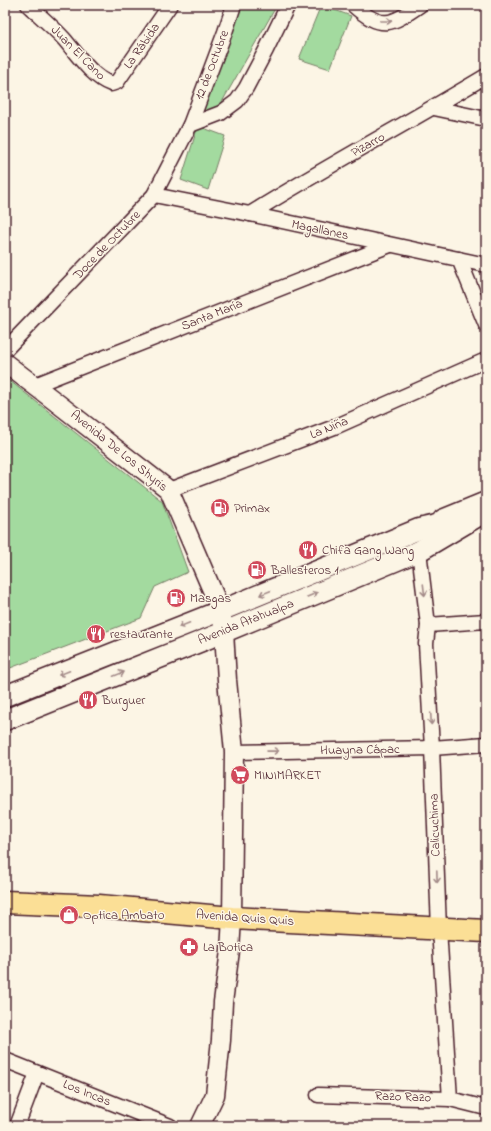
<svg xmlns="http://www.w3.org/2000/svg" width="491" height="1131" font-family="'Indie Flower',sans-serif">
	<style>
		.green { fill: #a3da9f; stroke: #767c65 }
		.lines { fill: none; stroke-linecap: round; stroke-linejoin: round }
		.minor-casing { stroke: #4a1f2b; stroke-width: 17 }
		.tertiary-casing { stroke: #4a1f2b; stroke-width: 21 }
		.secondary-casing { stroke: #4a1f2b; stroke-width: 23 }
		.primary-casing { stroke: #4a1f2b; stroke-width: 25 }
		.minor { stroke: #fcf5e5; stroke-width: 14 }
		.tertiary { stroke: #fcf5e5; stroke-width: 18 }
		.secondary { stroke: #fcf5e5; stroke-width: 20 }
		.primary { stroke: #fbdf96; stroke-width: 22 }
		.oneway { stroke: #a38a88 }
		.labels { text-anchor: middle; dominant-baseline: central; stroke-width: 3; stroke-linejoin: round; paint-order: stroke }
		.street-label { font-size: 13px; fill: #4a1f2b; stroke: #fcf5e5 }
		.poi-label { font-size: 13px; fill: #4a1f2b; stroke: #fcf5e5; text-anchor: start }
	</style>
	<rect width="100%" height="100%" fill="#fcf5e5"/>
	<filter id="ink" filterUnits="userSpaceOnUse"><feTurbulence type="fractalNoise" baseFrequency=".025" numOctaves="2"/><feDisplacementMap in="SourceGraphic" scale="8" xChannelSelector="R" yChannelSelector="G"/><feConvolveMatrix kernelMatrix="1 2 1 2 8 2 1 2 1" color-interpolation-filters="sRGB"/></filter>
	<g filter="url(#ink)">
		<g class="green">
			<path d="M236,5h41l-55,97 -7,10 -16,6z"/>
			<path d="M321,5l30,11 -21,53 -31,-10z"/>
			<path d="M198,126l27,10 -17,54 -27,-10z"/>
			<path d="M5,377l157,124 26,71 -33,15 -14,31 -136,52z"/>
		</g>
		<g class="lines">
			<g class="minor-casing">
				<g id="minor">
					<path d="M28,5c12,11 25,22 36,34 13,15 28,38 47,45l6,-2 53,-77"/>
					<path d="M353,5c29,26 38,20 67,0"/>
					<path d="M434,108l52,11"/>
					<path d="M190,125l31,-12 16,-12 9,-13 20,-38 22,-45"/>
					<path d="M154,195l96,19 236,51"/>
					<path d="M250,214c77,-48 158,-91 236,-138"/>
					<path d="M459,259l27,66"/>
					<path d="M5,350l149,-155 36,-70 35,-93 9,-27"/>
					<path d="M35,385l355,-140"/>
					<path d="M169,490l168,-64 149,-66"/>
					<path d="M419,551l9,74 -2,19 6,104 7,181 11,170"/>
					<path d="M428,625l58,-4"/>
					<path d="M234,752l198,-4 54,-4"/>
					<path d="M5,1060l165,66"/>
					<path d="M318,1095l132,4 36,9"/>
					<path d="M17,1126l20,-53"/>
				</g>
			</g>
			<g class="tertiary-casing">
				<g id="tertiary">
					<path d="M5,363l47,36 117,91 52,121 3,21 3,48 7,72 -2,166 -2,33 -7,51 -2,38 -6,55 -15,31"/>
					<path d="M442,519l44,-18"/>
				</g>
			</g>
			<g class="secondary-casing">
				<g id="secondary">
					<path d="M5,696l215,-85 199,-82 44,-10"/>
					<path d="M5,720l219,-88 195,-81 59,-35 8,-3"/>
				</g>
			</g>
			<g class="primary-casing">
				<path id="primary" d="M5,902l94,4 133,12 254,13"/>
			</g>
			<use href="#minor" class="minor"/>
			<use href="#tertiary" class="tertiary"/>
			<use href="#secondary" class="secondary"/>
			<use href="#primary" class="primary"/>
		</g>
		<defs><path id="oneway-shaft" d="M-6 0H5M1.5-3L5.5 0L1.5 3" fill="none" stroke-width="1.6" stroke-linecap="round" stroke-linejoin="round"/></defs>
		<g class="oneway">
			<use href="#oneway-shaft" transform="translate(386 21)"/>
			<use href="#oneway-shaft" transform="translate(424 590) rotate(83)"/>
			<use href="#oneway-shaft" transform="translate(265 593) rotate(158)"/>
			<use href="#oneway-shaft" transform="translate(312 595) rotate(-23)"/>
			<use href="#oneway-shaft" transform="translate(184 625) rotate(158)"/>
			<use href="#oneway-shaft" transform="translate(64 673) rotate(158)"/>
			<use href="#oneway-shaft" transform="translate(119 674) rotate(-22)"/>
			<use href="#oneway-shaft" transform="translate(431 719) rotate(87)"/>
			<use href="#oneway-shaft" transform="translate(273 751) rotate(-1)"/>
			<use href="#oneway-shaft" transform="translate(437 877) rotate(88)"/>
		</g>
	</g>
	<defs>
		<g id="fuel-disc" transform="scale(1)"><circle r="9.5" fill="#d1495b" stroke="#fcf5e5"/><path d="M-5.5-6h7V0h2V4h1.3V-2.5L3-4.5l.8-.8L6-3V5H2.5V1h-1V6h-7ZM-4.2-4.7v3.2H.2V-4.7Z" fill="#fff"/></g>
		<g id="restaurant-disc" transform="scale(1)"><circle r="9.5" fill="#d1495b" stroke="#fcf5e5"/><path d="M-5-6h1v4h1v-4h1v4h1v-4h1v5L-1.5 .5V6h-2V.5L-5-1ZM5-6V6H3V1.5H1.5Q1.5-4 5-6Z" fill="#fff"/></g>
		<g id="supermarket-disc" transform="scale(1)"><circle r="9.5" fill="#d1495b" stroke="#fcf5e5"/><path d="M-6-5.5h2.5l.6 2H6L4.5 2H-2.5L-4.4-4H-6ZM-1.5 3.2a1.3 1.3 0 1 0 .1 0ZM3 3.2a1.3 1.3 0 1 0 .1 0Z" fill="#fff"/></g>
		<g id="shop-disc" transform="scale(1)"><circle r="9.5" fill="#d1495b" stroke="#fcf5e5"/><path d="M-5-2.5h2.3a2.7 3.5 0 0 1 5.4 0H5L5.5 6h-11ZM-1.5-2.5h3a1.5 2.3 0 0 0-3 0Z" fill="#fff"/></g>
		<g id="pharmacy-disc" transform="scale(1)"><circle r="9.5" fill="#d1495b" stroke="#fcf5e5"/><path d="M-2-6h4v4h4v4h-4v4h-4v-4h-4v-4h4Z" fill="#fff"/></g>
	</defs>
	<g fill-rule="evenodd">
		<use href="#fuel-disc" x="220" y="508"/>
		<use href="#restaurant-disc" x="308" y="550"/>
		<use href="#fuel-disc" x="257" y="570"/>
		<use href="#fuel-disc" x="176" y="598"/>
		<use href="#restaurant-disc" x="96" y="634"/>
		<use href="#restaurant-disc" x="88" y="700"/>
		<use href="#supermarket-disc" x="240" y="775"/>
		<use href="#shop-disc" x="69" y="915"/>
		<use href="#pharmacy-disc" x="189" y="947"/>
	</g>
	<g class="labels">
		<g class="street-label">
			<text transform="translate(142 46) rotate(-55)">La Rábida</text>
			<text transform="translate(78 53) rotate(45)">Juan El Cano</text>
			<text transform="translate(212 65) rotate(-69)">12 de Octubre</text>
			<text transform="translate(368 145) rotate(-30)">Pizarro</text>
			<text transform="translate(320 230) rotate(12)">Magallanes</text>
			<text transform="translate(107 245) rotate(-46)">Doce de Octubre</text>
			<text transform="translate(212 315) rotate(-22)">Santa María</text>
			<text transform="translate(329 428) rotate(-22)">La Niña</text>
			<text transform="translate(119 451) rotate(39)">Avenida De Los Shyris</text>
			<text transform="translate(246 622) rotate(-22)">Avenida Atahualpa</text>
			<text transform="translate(360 750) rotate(-1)">Huayna Cápac</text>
			<text transform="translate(435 825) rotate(-92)">Calicuchima</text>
			<text transform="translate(245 918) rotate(4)">Avenida Quis Quis</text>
			<text transform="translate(87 1093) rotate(22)">Los Incas</text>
			<text transform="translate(403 1097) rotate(2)">Razo Razo</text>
		</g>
		<g class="poi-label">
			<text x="234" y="508">Primax</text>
			<text x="322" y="550">Chifa Gang Wang</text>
			<text x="271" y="570">Ballesteros 1</text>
			<text x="190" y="598">Masgas</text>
			<text x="110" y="634">restaurante</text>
			<text x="102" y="700">Burguer</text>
			<text x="254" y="775">MINIMARKET</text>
			<text x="83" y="915">Optica Ambato</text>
			<text x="203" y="947">La Botica</text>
		</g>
	</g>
	<rect width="491" height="1131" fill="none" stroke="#fcf5e5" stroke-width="20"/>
	<rect x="10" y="10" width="471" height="1111" fill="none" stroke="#4a1f2b" stroke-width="1.5" filter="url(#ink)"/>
</svg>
